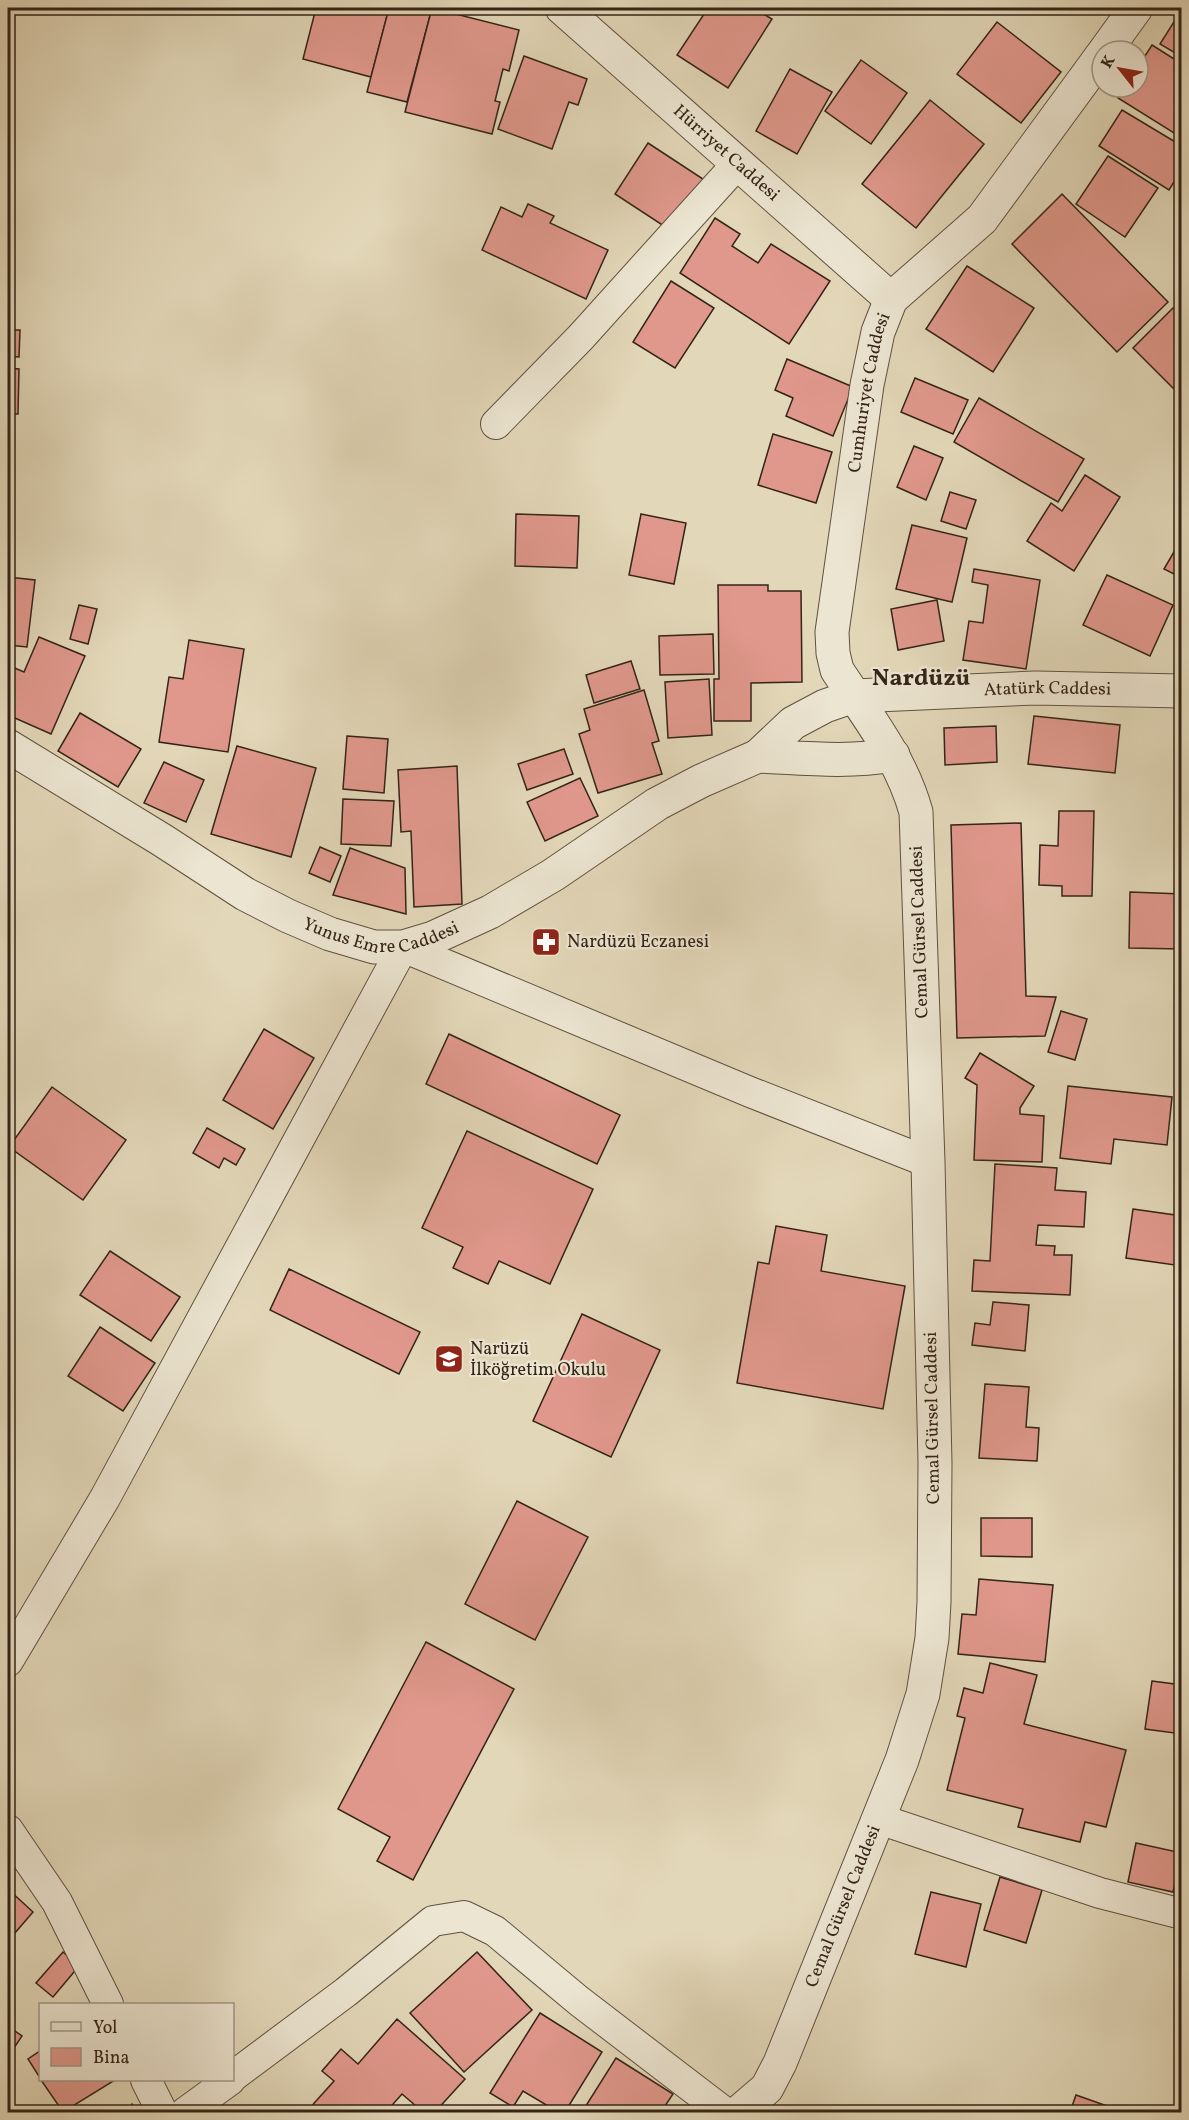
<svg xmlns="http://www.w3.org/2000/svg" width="1189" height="2120" font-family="Vollkorn,serif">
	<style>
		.building { fill: #e0988c; stroke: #342417; stroke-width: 1.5 }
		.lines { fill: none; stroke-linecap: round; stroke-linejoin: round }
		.minor-casing { stroke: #60513f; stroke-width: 32 }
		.tertiary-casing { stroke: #60513f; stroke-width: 35 }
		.minor { stroke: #ece5d1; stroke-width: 30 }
		.tertiary { stroke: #ece5d1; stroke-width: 33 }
		.labels { text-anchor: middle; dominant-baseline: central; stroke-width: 4.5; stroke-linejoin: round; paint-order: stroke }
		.street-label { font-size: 18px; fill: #342417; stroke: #ece5d1 }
		.poi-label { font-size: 18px; fill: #342417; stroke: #ece5d1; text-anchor: start }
		.district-label { font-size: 24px; font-weight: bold; fill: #342417; stroke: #ece5d1 }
	</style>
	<rect width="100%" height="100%" fill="#e2d7b8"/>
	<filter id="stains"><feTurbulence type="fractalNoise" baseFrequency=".00333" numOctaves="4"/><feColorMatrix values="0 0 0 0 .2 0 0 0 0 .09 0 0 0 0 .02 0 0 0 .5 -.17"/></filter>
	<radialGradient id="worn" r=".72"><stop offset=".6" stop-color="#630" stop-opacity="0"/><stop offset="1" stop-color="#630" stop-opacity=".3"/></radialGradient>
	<g class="building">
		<path d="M316,8h73l-18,69 -68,-18z"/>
		<path d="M389,8h43l-25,94 -40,-10z"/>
		<path d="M432,8l87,22 -10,41 -6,-2 -8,32 5,1 -8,32 -87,-22z"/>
		<path d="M708,8h45l19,11 -44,69 -51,-33z"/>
		<path d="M1182,9v48l-22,-13z"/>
		<path d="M997,22l64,50 -40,51 -64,-49z"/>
		<path d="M1152,45l30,19v74l-64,-40 7,-11h13v-20z"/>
		<path d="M524,56l63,23 -9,26 -9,-3 -17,47 -54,-20z"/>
		<path d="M861,60l46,33 -36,51 -46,-33z"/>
		<path d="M790,69l42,23 -35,62 -41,-23z"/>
		<path d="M930,100l54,44 -68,84 -54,-44z"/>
		<path d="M1122,110l60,36v23l-13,21 -70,-44z"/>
		<path d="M648,143l58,38 -33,51 -58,-38z"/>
		<path d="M1108,156l50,32 -33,49 -49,-33z"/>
		<path d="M1062,194l106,108 -51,50 -105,-108z"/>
		<path d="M528,204l26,12 -4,7 58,27 -22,49 -104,-49 19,-43 21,10z"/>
		<path d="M715,218l25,16 -8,12 26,17 13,-19 59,37 -41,63 -109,-71z"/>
		<path d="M967,266l67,42 -41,64 -67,-43z"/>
		<path d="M671,281l43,27 -39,60 -42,-26z"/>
		<path d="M1173,308l9,8v74l-4,3 -45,-45z"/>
		<path d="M8,330h12l-1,27 -11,-1z"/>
		<path d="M787,359l66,28 -20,49 -47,-20 7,-18 -18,-8z"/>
		<path d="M8,368l11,1 -1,45h-10z"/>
		<path d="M915,378l53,22 -15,34 -52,-22z"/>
		<path d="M979,398l105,61 -26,43 -104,-60z"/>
		<path d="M773,434l59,18 -16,51 -58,-18z"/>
		<path d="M914,446l29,12 -17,42 -29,-13z"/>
		<path d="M1085,475l35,22 -46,74 -47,-30 24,-38 11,8z"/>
		<path d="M950,492l26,8 -10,29 -25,-8z"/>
		<path d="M516,514l63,2 -2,52 -62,-2z"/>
		<path d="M641,514l45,9 -12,61 -45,-9z"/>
		<path d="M912,525l55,13 -15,64 -56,-13z"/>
		<path d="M1182,538v40l-18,-9z"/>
		<path d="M974,569l66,11 -14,89 -63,-9 6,-39 14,2 5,-38 -16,-3z"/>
		<path d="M1107,575l66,30 -23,51 -67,-31z"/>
		<path d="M8,577l27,3 -8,67 -19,-2z"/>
		<path d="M718,585h50v6h33l1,91 -51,1v38h-37v-42h5z"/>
		<path d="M937,600l7,41 -46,9 -7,-41z"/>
		<path d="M79,605l18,4 -9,35 -18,-5z"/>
		<path d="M713,634l1,40 -54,1 -1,-39z"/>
		<path d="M39,637l46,19 -34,78 -43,-19v-44l2,-5 14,6z"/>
		<path d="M189,640l55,9 -16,103 -69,-10 10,-65 14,2z"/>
		<path d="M631,661l9,28 -46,14 -8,-28z"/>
		<path d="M709,679l3,56 -44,3 -3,-56z"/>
		<path d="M644,690l15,51 -7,2 10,31 -64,19 -19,-59 11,-4 -6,-21z"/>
		<path d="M80,713l61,36 -23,38 -60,-36z"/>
		<path d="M1034,716l86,9 -5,48 -87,-9z"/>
		<path d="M996,726l1,36 -52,3 -1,-37z"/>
		<path d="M347,736l41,3 -4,54 -41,-4z"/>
		<path d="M237,746l79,22 -25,89 -80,-23z"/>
		<path d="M564,749l9,25 -46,16 -9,-26z"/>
		<path d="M164,762l40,18 -18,42 -42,-19z"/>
		<path d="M457,766l5,138 -48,3 -3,-76 -10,1 -3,-62z"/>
		<path d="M580,778l18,38 -53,25 -18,-39z"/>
		<path d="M343,799l51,2 -3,45 -50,-2z"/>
		<path d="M1059,811h35l-2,85h-30v-10l-23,-1 1,-40 18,1z"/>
		<path d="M1021,823l5,173 30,1 -11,39 -88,2 -6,-213z"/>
		<path d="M320,847l21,9 -11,26 -21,-9z"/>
		<path d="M350,848l55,20 1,46 -73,-19z"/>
		<path d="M1130,892l52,2v55l-53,-1z"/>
		<path d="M1061,1011l26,8 -12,41 -27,-8z"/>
		<path d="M264,1029l50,29 -41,71 -50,-29z"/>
		<path d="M449,1034l171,81 -23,49 -171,-80z"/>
		<path d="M980,1053l54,33 -14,22v6l24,2 -2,46 -68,-2 3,-75 -12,-7z"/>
		<path d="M1068,1086l104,11 -5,48 -53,-6 -3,25 -51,-6z"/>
		<path d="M52,1087l74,53 -43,60 -74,-53z"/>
		<path d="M207,1128l38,21 -9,16 -12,-7 -5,10 -26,-15z"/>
		<path d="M467,1131l126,58 -43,95 -51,-23 -11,23 -35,-16 10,-21 -41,-19z"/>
		<path d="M995,1164l62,4 -2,22 31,2 -2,35 -46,-2 -2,20 19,1 -1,9h18l-2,40 -98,-4 2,-31 16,1z"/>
		<path d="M1133,1209l49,7v50l-56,-8z"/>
		<path d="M776,1226l51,9 -6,36 84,15 -22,123 -146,-26 21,-121 11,2z"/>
		<path d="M110,1251l70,46 -29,44 -71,-46z"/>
		<path d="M289,1269l131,63 -21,42 -129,-64z"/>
		<path d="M993,1302l36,3 -4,46 -53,-6 3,-22 15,2z"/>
		<path d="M582,1314l78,36 -49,107 -78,-36z"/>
		<path d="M100,1327l55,36 -32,48 -55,-35z"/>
		<path d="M985,1384l44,3 -3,40 13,1 -2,33 -58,-3z"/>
		<path d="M517,1501l71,36 -53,103 -70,-36z"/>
		<path d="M981,1518h51v39l-51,-1z"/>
		<path d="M979,1579l74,6 -8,77 -87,-8 4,-40 14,1z"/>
		<path d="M426,1642l88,47 -101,191 -36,-19 13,-24 -52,-28z"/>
		<path d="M990,1663l47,12 -13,49 102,26 -20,77 -21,-5 -5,20 -62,-15 5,-18 -76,-19 18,-72 -8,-2 7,-28 19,5z"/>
		<path d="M1152,1681l30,4v49l-37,-5z"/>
		<path d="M1136,1843l46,10 -9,39 -45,-10z"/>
		<path d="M1000,1877l42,13 -16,53 -42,-13z"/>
		<path d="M8,1889l25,23 -25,29z"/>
		<path d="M931,1892l50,12 -15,63 -51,-13z"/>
		<path d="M63,1952l16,14 -26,31 -17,-14z"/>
		<path d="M477,1952l55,58 -68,62 -54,-59z"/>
		<path d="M540,2013l62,39 -37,60h-7l-35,-21 -10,16 -23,-14z"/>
		<path d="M397,2019l68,60 -30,33h-12l-21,-18 -16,18h-35l-2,-2 -2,2 -40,-1 27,-30 -12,-10 19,-22 17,15z"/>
		<path d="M8,2026l14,10 -14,21z"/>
		<path d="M40,2051v27l-12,-19z"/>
		<path d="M616,2058l57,36 -12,18h-79z"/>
		<path d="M41,2080h74l-52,32z"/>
		<path d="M1076,2095l48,17h-54z"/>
		<path d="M132,2104l5,8h-11z"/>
	</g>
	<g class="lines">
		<g class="minor-casing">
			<g id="minor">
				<path d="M496,424l85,-87 157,-174"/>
				<path d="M8,1661l97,-163 298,-551 347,145 178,70"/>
				<path d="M879,1819l221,74 82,21"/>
				<path d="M8,1830l49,72 51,102"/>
				<path d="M232,2077l114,-85 87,-71 31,-5 31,15 84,70 145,111"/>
				<path d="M146,2080l16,32"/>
				<path d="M186,2112l44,-32"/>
			</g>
		</g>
		<g class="tertiary-casing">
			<g id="tertiary">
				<path id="s1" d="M562,8l329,291"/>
				<path d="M1105,51l31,-43"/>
				<path id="s2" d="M8,746l154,94 83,54 43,22 42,18 44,13h29l30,-9 57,-26 63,-37 104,-71 44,-23 57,-25"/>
				<path id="s3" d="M893,755c-45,8 -90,3 -135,1l35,-33 32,-17 29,-10 181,-8 147,3"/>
				<path id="s4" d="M739,2112l28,-24 13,-25 122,-303 21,-66 9,-56 2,-36 1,-139 -7,-301 -12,-350c-15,-54 -49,-96 -79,-142l-4,-17 -1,-21 35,-247 11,-53 13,-33 91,-80 120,-164"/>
			</g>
		</g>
		<use href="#minor" class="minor"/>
		<use href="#tertiary" class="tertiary"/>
	</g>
	<defs>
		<g id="pharmacy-square" transform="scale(1.5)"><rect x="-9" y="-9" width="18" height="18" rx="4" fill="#8f2418" stroke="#ece5d1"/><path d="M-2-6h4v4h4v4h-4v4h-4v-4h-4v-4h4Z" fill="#fff"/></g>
		<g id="school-square" transform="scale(1.5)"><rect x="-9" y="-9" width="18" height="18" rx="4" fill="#8f2418" stroke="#ece5d1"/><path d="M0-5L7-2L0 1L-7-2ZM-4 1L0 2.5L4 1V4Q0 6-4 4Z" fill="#fff"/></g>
	</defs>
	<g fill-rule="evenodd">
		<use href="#pharmacy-square" x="546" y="942"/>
		<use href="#school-square" x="449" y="1359"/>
	</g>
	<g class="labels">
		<g class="street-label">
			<text stroke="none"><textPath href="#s1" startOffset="219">Hürriyet Caddesi</textPath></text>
			<text stroke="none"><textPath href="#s4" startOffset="1788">Cumhuriyet Caddesi</textPath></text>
			<text stroke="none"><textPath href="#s3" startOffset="444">Atatürk Caddesi</textPath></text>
			<text stroke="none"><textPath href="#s2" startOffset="426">Yunus Emre Caddesi</textPath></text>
			<text transform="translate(920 932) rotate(-92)">Cemal Gürsel Caddesi</text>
			<text transform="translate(933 1418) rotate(-91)">Cemal Gürsel Caddesi</text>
			<text stroke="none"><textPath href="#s4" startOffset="234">Cemal Gürsel Caddesi</textPath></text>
		</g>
		<g class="poi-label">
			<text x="567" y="942">Nardüzü Eczanesi</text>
			<text x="470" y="1349">Narüzü<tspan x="470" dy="21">İlköğretim Okulu</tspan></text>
		</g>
		<g class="district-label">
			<text x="921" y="679">Nardüzü</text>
		</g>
	</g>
	<rect width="1189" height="2120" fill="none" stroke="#e2d7b8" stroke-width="30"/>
	<rect x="9" y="9" width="1171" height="2102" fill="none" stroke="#342417" stroke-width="3"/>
	<rect x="15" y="15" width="1159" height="2090" fill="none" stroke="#342417" stroke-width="1.5"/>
	<rect x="39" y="2003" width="195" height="78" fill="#ece5d1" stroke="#a29887" stroke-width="1.5"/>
	<rect x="51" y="2022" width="30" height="9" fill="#ece5d1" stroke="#a29887" stroke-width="1.5"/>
	<text x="93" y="2033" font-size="18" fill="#342417">Yol</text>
	<rect x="51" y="2048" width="30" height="18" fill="#e0988c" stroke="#a29887" stroke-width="1.5"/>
	<text x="93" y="2063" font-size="18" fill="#342417">Bina</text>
	<g transform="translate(1120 69) rotate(301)"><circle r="28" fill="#ece5d1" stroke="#a29887" stroke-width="1.5"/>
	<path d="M0-4.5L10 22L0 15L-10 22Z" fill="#8f2418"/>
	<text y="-9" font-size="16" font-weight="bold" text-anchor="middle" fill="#342417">K</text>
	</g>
	<rect width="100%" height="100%" filter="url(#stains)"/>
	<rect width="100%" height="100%" fill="url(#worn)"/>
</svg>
